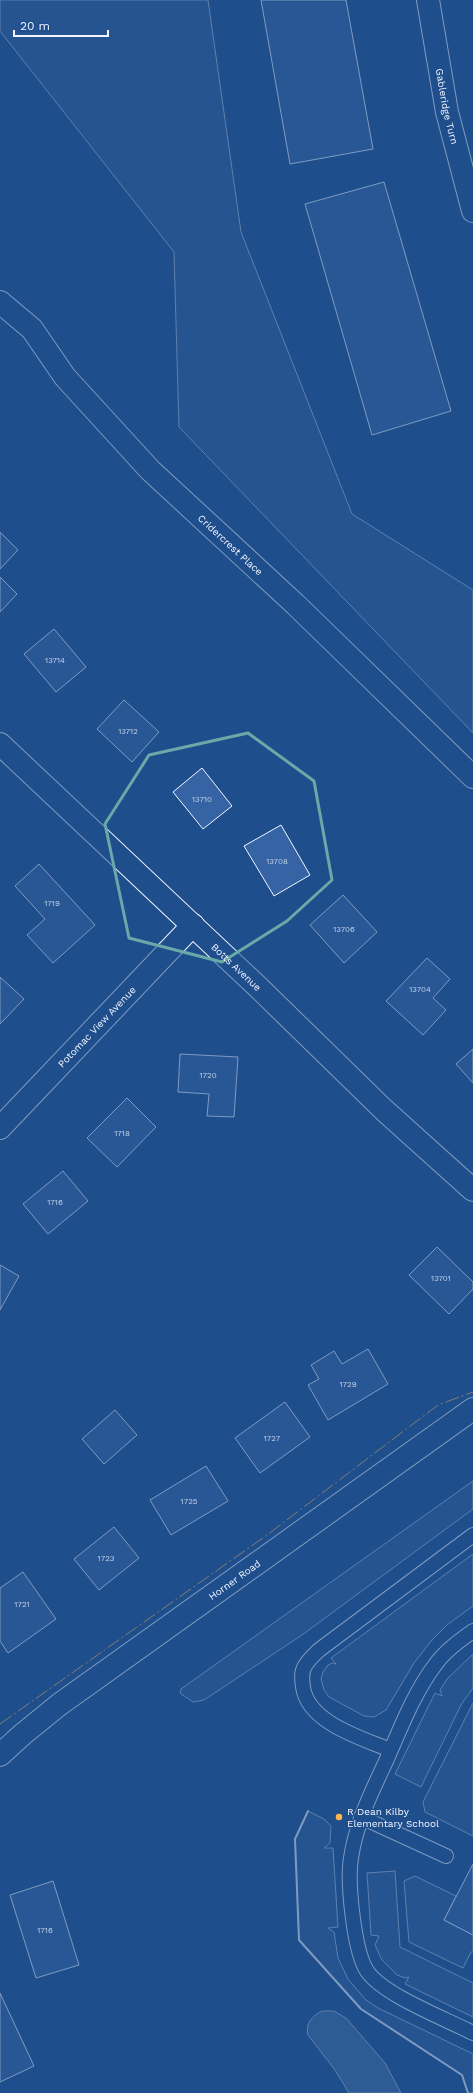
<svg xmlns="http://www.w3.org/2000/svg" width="473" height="2093" font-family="'Work Sans',sans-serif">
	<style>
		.built { fill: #305b95; stroke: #a8bbd7 }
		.water { fill: #446ba0; stroke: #a8bbd7 }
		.building { fill: #3563a3; stroke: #f2f6ff }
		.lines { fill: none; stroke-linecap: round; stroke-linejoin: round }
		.lane-casing { stroke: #f2f6ff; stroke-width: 16 }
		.street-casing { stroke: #f2f6ff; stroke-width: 24 }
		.secondary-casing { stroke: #f2f6ff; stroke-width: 24 }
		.lane { stroke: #1f4e8c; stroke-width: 14 }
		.street { stroke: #1f4e8c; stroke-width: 22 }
		.secondary { stroke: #1f4e8c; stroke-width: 22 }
		.wall { stroke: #f2f6ff; stroke-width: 2 }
		.power { stroke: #ffb74d; stroke-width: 1; stroke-dasharray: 14 3 2 3; stroke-linecap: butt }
		.marked { fill: none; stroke: #6aa9a8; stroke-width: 3; stroke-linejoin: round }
		.poi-dot { fill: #ffb74d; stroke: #1f4e8c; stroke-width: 1.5 }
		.labels { text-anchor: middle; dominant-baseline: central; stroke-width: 3; stroke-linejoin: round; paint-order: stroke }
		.number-label { font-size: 8px; fill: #c3d1e8 }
		.street-label { font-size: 10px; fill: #f2f6ff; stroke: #1f4e8c }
		.poi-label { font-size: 10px; fill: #f2f6ff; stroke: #1f4e8c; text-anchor: start }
	</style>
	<rect width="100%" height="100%" fill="#1f4e8c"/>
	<g class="built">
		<path d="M0,0h208l33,232 111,282 121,76v143l-294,-306 -5,-175 -174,-221z"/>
		<path d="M473,1481v28l-171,126 -98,65 -11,2 -13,-9 1,-4z"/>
		<path d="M473,1554v52l-26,19 -15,15 -18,23 -28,47 -12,7 -10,-1 -35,-19 -5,-7 -3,-11 2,-7 5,-7 4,-2 4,1 -5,-6z"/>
		<path d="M473,1654v34l-12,17 -40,82 -26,-13 40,-81 7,3 -2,-6 7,-11z"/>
		<path d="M473,1703v133l-48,-24 -2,-10z"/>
		<path d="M308,1811l16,8 7,7 -1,17 -6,5h9l5,79 -10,1 6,4 4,26 10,21 18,21 12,8 95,46v39h-5l-6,-18 -101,-66 -62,-69 -4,-101z"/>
		<path d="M395,1871l5,76 73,36v34l-68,-33 4,-7 -4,1 -8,-3 -15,-15 -7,-15 4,-9 -8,-1 -4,-62z"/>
		<path d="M415,1876l41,20 -12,24 29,15v17h-2l-8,16 -54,-26 -5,-61z"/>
	</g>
	<path class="water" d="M322,2011h12l12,7 39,45 16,30h-52l-14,-23 -27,-35c-3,-11 4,-19 14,-24z"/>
	<g class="building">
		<path d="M261,0h85l27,149 -83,15z"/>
		<path d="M384,182l67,229 -79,24 -67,-231z"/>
		<path d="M0,532l18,18 -18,19z"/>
		<path d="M0,577l17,17 -17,18z"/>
		<path d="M54,629l32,38 -30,25 -32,-38z"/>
		<path d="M124,700l35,32 -27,30 -35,-33z"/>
		<path d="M202,768l30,38 -29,23 -30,-37z"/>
		<path d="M281,825l29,50 -36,21 -30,-50z"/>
		<path d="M39,864l56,61 -42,38 -26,-28 18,-16 -30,-33z"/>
		<path d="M343,895l34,37 -33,31 -34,-38z"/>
		<path d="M427,958l23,21 -17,19 13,12 -23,25 -37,-34z"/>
		<path d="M0,977l24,22 -24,25z"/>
		<path d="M473,1049v34l-17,-19z"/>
		<path d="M180,1054l58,3 -4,60 -27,-1 2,-22 -31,-2z"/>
		<path d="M127,1098l29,29 -39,40 -30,-29z"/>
		<path d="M63,1171l25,30 -40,33 -25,-30z"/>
		<path d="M437,1247l36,35v7l-24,25 -40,-39z"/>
		<path d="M0,1265l19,11 -19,34z"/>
		<path d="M368,1349l20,35 -60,36 -20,-35 11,-6 -8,-14 23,-14 8,13z"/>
		<path d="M285,1402l25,35 -50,36 -25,-35z"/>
		<path d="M115,1410l22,25 -33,29 -22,-25z"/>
		<path d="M206,1466l22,35 -57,34 -21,-35z"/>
		<path d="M114,1527l25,31 -40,32 -25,-31z"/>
		<path d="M23,1572l33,47 -48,34 -8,-12v-53z"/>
		<path d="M473,1864v71l-29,-15z"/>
		<path d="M53,1881l26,84 -43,13 -26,-83z"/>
		<path d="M0,1993l34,73 -34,16z"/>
	</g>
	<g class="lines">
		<g class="lane-casing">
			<g id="lane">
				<path d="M473,1631c-14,10 -28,20 -38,34 -21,28 -34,62 -48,94 -15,32 -31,64 -36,99 -4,24 3,93 16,113 16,24 79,48 106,62"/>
				<path d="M390,1750c-28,-12 -82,-27 -87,-63 -1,-7 -2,-15 2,-21 3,-6 9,-11 14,-16l154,-115"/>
				<path d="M361,1817l85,39"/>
			</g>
		</g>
		<g class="street-casing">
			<g id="street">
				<path id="s1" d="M428,0l19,112 26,99"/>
				<path id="s2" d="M0,302l32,27 33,48 85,93 145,134 178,173"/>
				<path id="s3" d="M0,1128l193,-203"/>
			</g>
		</g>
		<g class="secondary-casing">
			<g id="secondary">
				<path id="s4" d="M0,744l258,243 126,123 89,80"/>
				<path id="s5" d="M0,1755l23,-21 37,-30 413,-295"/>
			</g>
		</g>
		<use href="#lane" class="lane"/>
		<use href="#street" class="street"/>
		<use href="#secondary" class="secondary"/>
		<path class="wall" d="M308,1811l-13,28 4,101 62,69 101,66 6,18"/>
		<path class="power" d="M0,1724l267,-189 171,-130 35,-13"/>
	</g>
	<path d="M0 0H473V2093H0ZM248,733l66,48 18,99 -45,41 -65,41 -93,-24 -24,-114 44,-69z" fill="#1f4e8c" fill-opacity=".55" fill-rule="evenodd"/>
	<path class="marked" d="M248,733l66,48 18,99 -45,41 -65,41 -93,-24 -24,-114 44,-69z"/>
	<circle class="poi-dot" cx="339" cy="1817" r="4"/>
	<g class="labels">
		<g class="number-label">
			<text x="55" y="660">13714</text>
			<text x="128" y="731">13712</text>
			<text x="202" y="799">13710</text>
			<text x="277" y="861">13708</text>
			<text x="52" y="903">1719</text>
			<text x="344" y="929">13706</text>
			<text x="420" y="989">13704</text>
			<text x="208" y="1075">1720</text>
			<text x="122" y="1133">1718</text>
			<text x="55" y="1202">1716</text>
			<text x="441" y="1278">13701</text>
			<text x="348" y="1384">1729</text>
			<text x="272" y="1438">1727</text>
			<text x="189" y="1501">1725</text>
			<text x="106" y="1558">1723</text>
			<text x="22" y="1604">1721</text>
			<text x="45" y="1930">1716</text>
		</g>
		<g class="street-label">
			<text stroke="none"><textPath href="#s1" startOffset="108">Gableridge Turn</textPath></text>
			<text stroke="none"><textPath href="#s2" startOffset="336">Cridercrest Place</textPath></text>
			<text stroke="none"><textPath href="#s4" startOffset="325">Botts Avenue</textPath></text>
			<text stroke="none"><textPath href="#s3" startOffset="140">Potomac View Avenue</textPath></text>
			<text stroke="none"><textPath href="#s5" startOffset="293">Horner Road</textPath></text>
		</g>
		<g class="poi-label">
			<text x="347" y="1811">R Dean Kilby<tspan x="347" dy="12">Elementary School</tspan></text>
		</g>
	</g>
	<path d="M14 30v6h94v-6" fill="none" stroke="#f2f6ff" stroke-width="2"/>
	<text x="20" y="30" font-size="12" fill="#f2f6ff" stroke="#1f4e8c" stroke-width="3" paint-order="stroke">20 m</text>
</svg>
